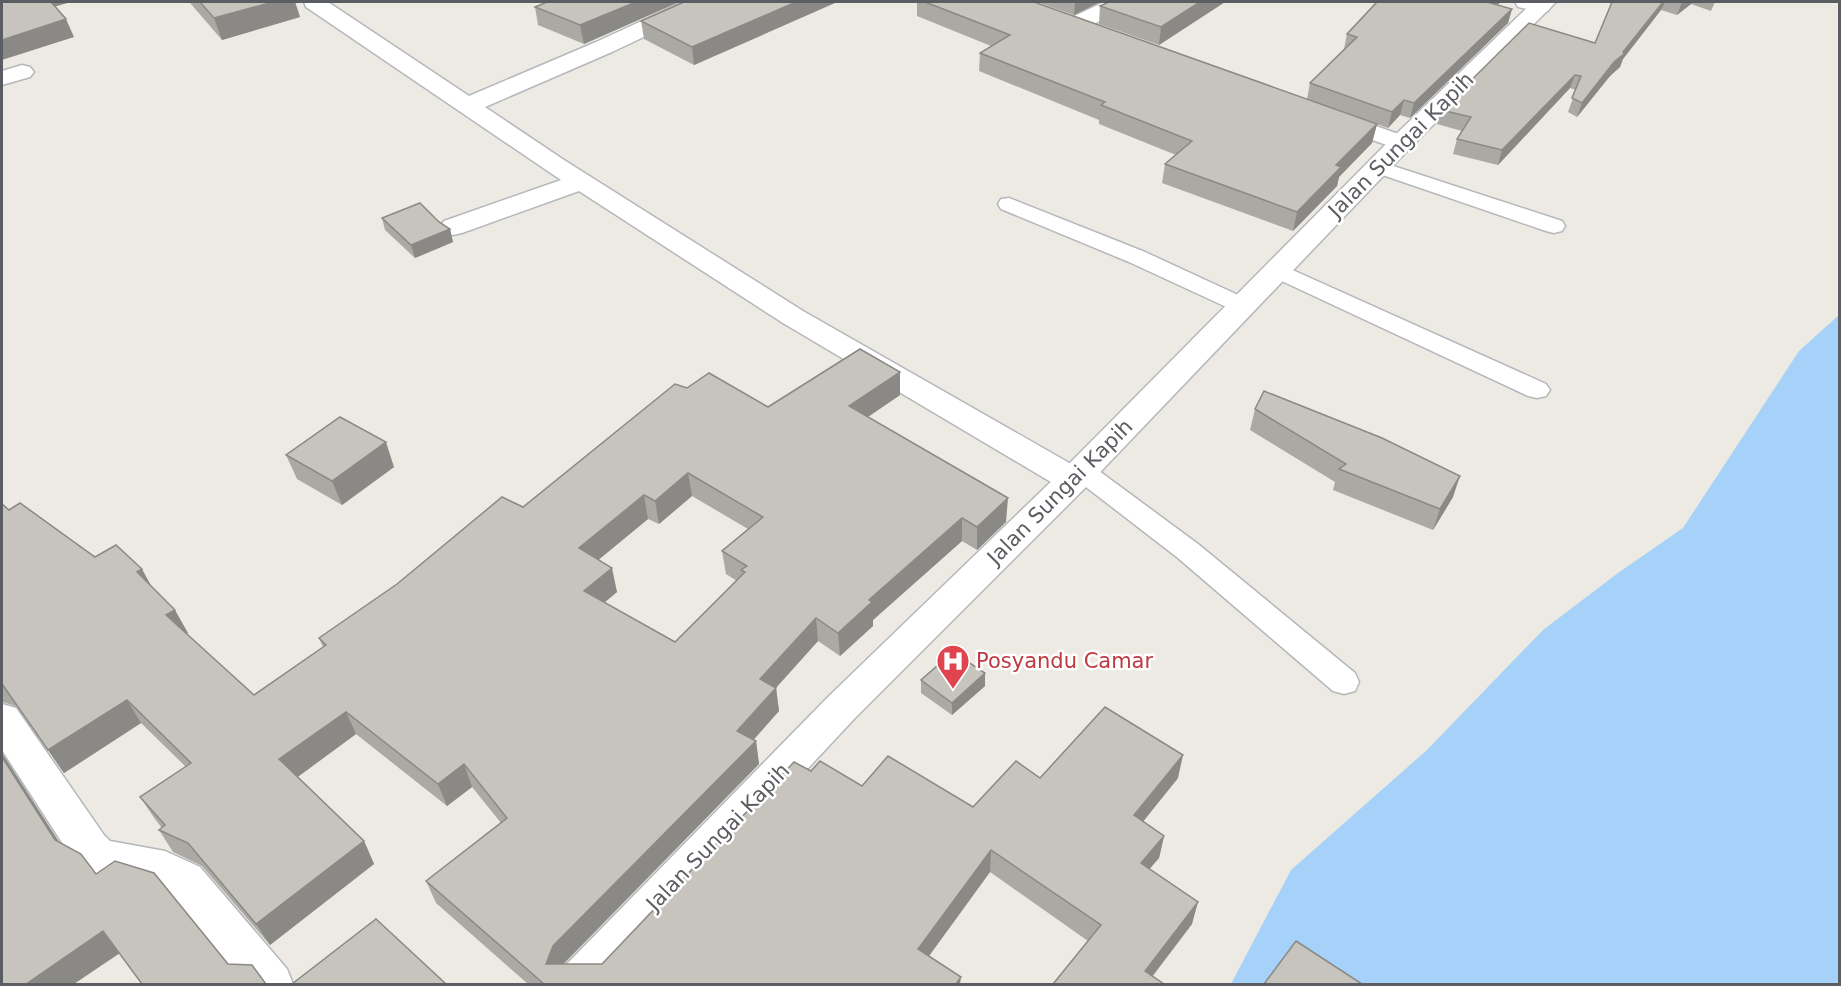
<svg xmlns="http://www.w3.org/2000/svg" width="1841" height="986" font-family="'DejaVu Sans',sans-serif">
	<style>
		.water { fill: #a6d1f8 }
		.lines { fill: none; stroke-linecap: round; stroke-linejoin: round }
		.service-casing { stroke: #b4b7bb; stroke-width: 3 }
		.minor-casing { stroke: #b4b7bb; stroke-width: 3 }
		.tertiary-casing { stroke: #b4b7bb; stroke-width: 3 }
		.service { fill: #fff; fill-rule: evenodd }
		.minor { fill: #fff; fill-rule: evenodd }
		.tertiary { fill: #fff; fill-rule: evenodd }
		.wall { fill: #aba9a3; fill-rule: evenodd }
		.shaded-wall { fill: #8b8985 }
		.building { fill: #c7c4be; stroke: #8b8985; stroke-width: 1.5; fill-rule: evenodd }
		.labels { text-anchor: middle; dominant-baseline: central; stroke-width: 5; stroke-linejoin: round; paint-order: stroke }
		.street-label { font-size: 21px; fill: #5a5d61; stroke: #fff }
		.health-label { font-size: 21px; fill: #be3a42; stroke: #fff; text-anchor: start }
	</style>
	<rect width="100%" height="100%" fill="#eceae2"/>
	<path class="water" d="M1839,315v669h-608l60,-114 136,-120 116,-120 75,-57 65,-45 116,-177z"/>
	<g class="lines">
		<g class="service-casing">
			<g id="service">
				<path d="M1378,161l184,60 3,5 -3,5 -8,2 -8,-2 -175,-60 -3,-4 3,-4z"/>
				<path d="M1009,198l136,54 106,49 4,5 -4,5 -8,2 -8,-2 -106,-49 -128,-53 -3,-5 3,-5z"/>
				<path d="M1277,263l269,121 4,6 -4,6 -9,2 -9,-2 -259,-121 -3,-5 3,-5z"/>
				<path d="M1082,462l9,3 107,79 157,129 4,9 -4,9 -11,3 -11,-3 -155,-133 -105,-81 -4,-6 4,-6z"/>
			</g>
		</g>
		<g class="minor-casing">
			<g id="minor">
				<path d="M304,2h24l141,94 127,-54 87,-40h26l-2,5 -95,45 -127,55 79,53 239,151 282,161 4,8 -4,8 -12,3 -12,-3 -278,-165 -204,-132 -117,42 -9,2 -9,-2 -4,-6 4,-6 117,-41 -255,-173z"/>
				<path d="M1104,2h27l-3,5 -44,22 -8,2 -8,-2 -3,-5 3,-5z"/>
				<path d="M1515,2h33l3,4 -3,5 -8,1 -22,-5z"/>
				<path d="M22,65l8,2 4,5 -4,5 -28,8v-14z"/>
				<path d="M1333,111l77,27 3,5 -3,5 -9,2 -77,-27 -3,-5 3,-5z"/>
				<path d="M2,704l14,4 88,127 6,6 55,10 35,16 87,102 6,15h-49l-74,-91c-30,-17 -68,-9 -96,-32l-72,-111z"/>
			</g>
		</g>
		<g class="tertiary-casing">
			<path id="tertiary" d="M1533,2h23l-146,146 -325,340 -231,231 -247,265h-51l6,-15 266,-272 233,-225 331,-334z"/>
		</g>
		<use href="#service" class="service"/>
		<use href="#minor" class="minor"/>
		<use href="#tertiary" class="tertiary"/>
	</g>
	<g class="wall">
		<path d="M190,2h105l5,15 -78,23 -31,-36z"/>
		<path d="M679,2l-95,42 -46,-19 -3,-18z"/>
		<path d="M684,2h153l-143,63 -50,-26 -3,-18z"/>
		<path d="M917,2h117l343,122 -5,19 -33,34 -2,9 -44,45 -131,-48 3,-19 11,-9 -77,-31v-4l-120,-49 1,-18 11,-7 -74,-30z"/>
		<path d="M1037,2h63l-26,13z"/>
		<path d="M1109,2h116l-66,43 -60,-21 1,-18z"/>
		<path d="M1376,2h125l-4,3 15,4 -4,14 -98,95 -10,-3 -12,13 -81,-29 3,-16 35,-34h-1l3,-15z"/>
		<path d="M1612,2h103l-4,9 -20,-7 -14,11 -16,-5 -38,49 -3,8 -10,9 -33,41 -9,-5 8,-22 -6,-2 -72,77 -45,-11 4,-15 5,-8 -25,-7 4,-14 154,-67z"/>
		<path d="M382,218l57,4 11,7 3,13 -38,16 -30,-28z"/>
		<path d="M900,372v23l-32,22 138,105 -29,28 -15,-9 -89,79v6l-33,30 -22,-15 -42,47 3,23 -26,29 3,1 3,23 -195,200h38l209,-193 51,15 111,21 67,-29h138l-35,43 21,15 -5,22 -10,11 43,55 -39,52 -65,-35 -98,-69 -61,84 31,28h-432l-92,-81 -10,-22 75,-58 -29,-36 -25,19 -91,-72 -59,43 67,64 10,23 -104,81 -68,-79 -29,-14 -14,-22 3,-2 -7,-9 -15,-22 46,-30 -45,-44 -77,50 -46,-66 -15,-5 -1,1v-199l7,6 142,76 37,47 -2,1 68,61 69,-48 -4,-9 204,-131 164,-119 81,19zM692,496l56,33 -26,22 4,23 11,7 -62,61 -71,-39 13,-11 -19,-32 50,-41 11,5z"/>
		<path d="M1255,409l198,88 -20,33 -100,-40 2,-8 -85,-52z"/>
		<path d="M286,455l108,12 -52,38 -45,-26z"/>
		<path d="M985,673v13l-33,29 -31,-22v-13z"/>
	</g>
	<g class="shaded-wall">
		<path d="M47,2h24l-21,6z"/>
		<path d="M273,2h22l5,15 -78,23 -8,-22z"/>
		<path d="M636,2h43l-95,42 -4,-19z"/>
		<path d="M796,2h41l-143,63 -2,-18z"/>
		<path d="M1075,2h25l-26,13z"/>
		<path d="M1200,2h25l-66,43 2,-18z"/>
		<path d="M1487,2h14l-18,14z"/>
		<path d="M1663,2h2l-4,8 -38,49 -3,8 -10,9 -33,41 5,-14z"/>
		<path d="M1682,2h10l-1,2 -14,11z"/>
		<path d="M1512,9l-4,14 -98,95 4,-15z"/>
		<path d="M66,19l8,18 -72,23v-20z"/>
		<path d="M1575,75l-5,13 -72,77 4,-15z"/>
		<path d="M1404,100l-4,15 -12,13 4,-16z"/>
		<path d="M1377,124l-5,19 -33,34 -2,9 -44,45 4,-19 39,-47z"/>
		<path d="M450,229l3,13 -38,16 -4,-13z"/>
		<path d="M900,372v23l-50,34 -1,-23z"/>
		<path d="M386,442l8,25 -52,38 -10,-24z"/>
		<path d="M688,473l4,23 -33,28 -4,-23z"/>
		<path d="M1460,476l-7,21 -20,33 7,-21z"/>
		<path d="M644,495l4,24 -63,52 -6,-23z"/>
		<path d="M1008,498l-2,24 -29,28v-23z"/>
		<path d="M962,518v23l-89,79v6l-33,30 -2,-23 31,-33z"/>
		<path d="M612,568l5,24 -28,23 -5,-24z"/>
		<path d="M142,569l13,24 -18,-21z"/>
		<path d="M175,610l13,23 -9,6 -13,-24z"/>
		<path d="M816,618l2,23 -55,61 -3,-23z"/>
		<path d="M985,673v13l-33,29v-12z"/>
		<path d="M776,688l3,23 -38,43 -4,-23z"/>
		<path d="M127,700l14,23 -77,50 -16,-23z"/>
		<path d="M346,712l10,22 -65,48 -12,-23z"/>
		<path d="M756,741l3,23 -199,203 -14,-3 7,-18z"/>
		<path d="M2,753l70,109 -17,-22 -53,-83z"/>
		<path d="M1183,755l-5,23 -48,60 4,-23z"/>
		<path d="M464,764l8,23 -25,19 -9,-22z"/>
		<path d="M1164,836l-5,22 -23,27 5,-22z"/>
		<path d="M364,841l10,23 -104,81 -14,-21z"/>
		<path d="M991,850l-1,22 -72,99v-22z"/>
		<path d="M1198,902l-6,22 -46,60 -1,-13z"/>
		<path d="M103,931l17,22 -46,31h-48z"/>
		<path d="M961,977l-1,7h-4z"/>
	</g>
	<g class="building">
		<path d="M2,2h49l15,17 -64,21z"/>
		<path d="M200,2h73l-59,16z"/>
		<path d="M547,2h89l-56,23 -45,-18z"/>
		<path d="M684,2h112l-104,45 -51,-26z"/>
		<path d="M925,2h109l343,122 -41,41 5,2 -44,45 -132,-48 27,-23 -91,-36 4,-3 -125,-49 30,-18z"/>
		<path d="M1109,2h91l-39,25 -61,-21z"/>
		<path d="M1377,2h110l25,7 -98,94 -10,-3 -12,12 -82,-29 47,-46 -10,-3z"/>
		<path d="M1612,2h51l-40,50 2,1 -11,9 -32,41 -10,-5 9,-22 -6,-1 -73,75 -45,-11 14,-22 -30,-7 88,-87 66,20z"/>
		<path d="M420,203l19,19 11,7 -39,16 -29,-27z"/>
		<path d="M860,349l40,23 -51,34 159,92 -31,29 -15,-9 -93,82 3,2 -34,31 -22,-15 -56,61 16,9 -39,43 19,10 -203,205 -7,18h56l192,-202 17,9 9,-10 42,25 26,-30 85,51 43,-46 24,17 65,-71 78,48 -49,60 30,21 -23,27 57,39 -53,69 19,13h-111l48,-59 -110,-75 -73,99 43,28 -5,7h-412l-118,-103 81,-63 -43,-54 -26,20 -92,-72 -67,47 85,82 -108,83 -68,-81 -29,-13 6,-5 -25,-28 51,-34 -64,-63 -79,50 -46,-66v-180l7,6 11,-7 75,54 21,-12 26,24 -5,3 38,38 -9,5 88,80 72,-50 -7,-7 78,-54 105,-87 21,10 152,-123 12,4 22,-15 59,34zM688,473l75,44 -41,34 25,15 -6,4 4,2 -70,70 -91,-51 28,-23 -33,-20 65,-53 11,6z"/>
		<path d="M1264,391l118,47 78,38 -20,33 -101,-40 7,-5 -91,-55z"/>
		<path d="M340,417l46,25 -54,39 -46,-26z"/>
		<path d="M953,652l32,21 -33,30 -31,-23z"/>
		<path d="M2,757l53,83 26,14 15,20 19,-13 39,12 74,91 24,1 14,19h-124l-39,-53 -77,53h-24z"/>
		<path d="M376,919l70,65h-154z"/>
		<path d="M1296,941l66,43h-98z"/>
	</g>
	<defs>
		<g id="hospital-pin" transform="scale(1.725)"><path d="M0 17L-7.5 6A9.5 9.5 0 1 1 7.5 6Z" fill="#e0444e" stroke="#fff"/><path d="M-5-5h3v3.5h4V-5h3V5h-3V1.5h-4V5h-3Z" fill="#fff"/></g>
	</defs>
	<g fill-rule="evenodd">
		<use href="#hospital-pin" x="953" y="661"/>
	</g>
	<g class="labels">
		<g class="street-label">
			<text transform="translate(1401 145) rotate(-45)">Jalan Sungai Kapih</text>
			<text transform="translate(1060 492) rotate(-45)">Jalan Sungai Kapih</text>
			<text transform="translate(718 837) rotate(-46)">Jalan Sungai Kapih</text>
		</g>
		<g class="health-label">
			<text x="976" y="661">Posyandu Camar</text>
		</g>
	</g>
	<rect width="1841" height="986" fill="none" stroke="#5a5d61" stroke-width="6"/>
</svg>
